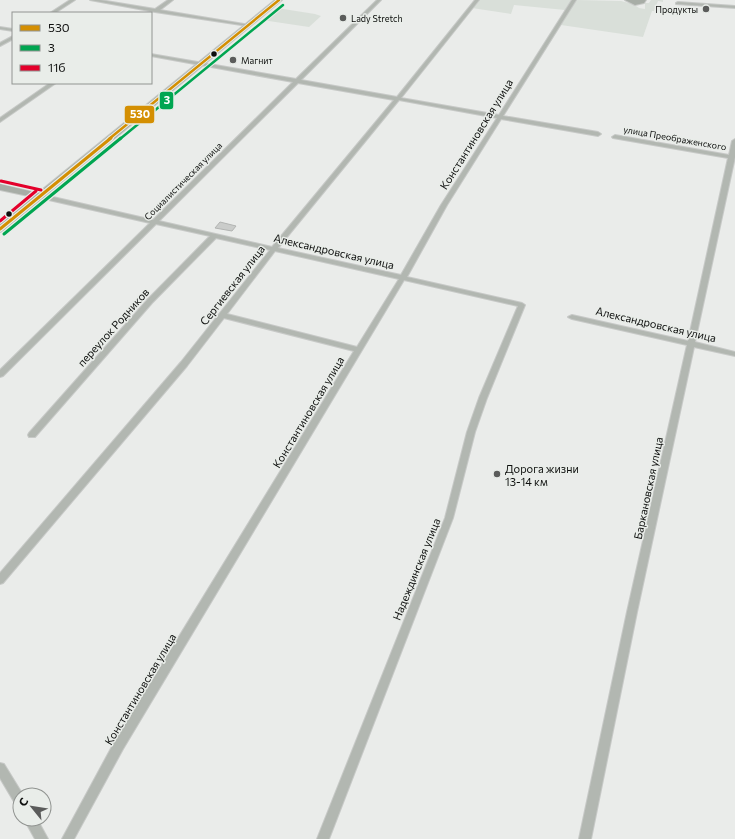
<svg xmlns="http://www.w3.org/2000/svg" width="735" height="839" font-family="Commissioner,sans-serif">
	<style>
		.built { fill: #d9dfd9 }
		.building { fill: #caccca; stroke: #b2b4b2 }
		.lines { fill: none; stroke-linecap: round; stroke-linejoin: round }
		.street-casing { stroke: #c7c9c7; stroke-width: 2 }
		.secondary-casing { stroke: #c7c9c7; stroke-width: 2 }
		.street { fill: #b2b7b1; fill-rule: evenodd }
		.secondary { fill: #a7ada6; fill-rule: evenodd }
		.bus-1-far1-casing { stroke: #e9ede9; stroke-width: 4.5 }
		.bus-1-casing { stroke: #e9ede9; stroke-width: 5.5 }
		.bus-2-far1-casing { stroke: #e9ede9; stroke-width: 4.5 }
		.bus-2-casing { stroke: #e9ede9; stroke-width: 5.5 }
		.bus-3-casing { stroke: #e9ede9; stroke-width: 5.5 }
		.bus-1-far1 { stroke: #d48f02; stroke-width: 2.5 }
		.bus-1 { stroke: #d48f02; stroke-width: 3 }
		.bus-2-far1 { stroke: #00a651; stroke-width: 2.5 }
		.bus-2 { stroke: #00a651; stroke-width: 3 }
		.bus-3 { stroke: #e4002b; stroke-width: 3 }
		.poi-dot { fill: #5b5c5b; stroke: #e9ede9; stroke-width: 1.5 }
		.bus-dot { fill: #0e0f0e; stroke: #e9ede9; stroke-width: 1.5 }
		.labels { text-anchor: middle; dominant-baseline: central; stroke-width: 3; stroke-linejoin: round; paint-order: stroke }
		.far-poi-label { font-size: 9px; fill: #0e0f0e; stroke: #e9ede9; text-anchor: start }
		.far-street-label { font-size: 9px; fill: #0e0f0e; stroke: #e9ede9 }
		.street-label { font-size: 11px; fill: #0e0f0e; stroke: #e9ede9 }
		.poi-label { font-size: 11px; fill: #0e0f0e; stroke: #e9ede9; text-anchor: start }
		.line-badge { stroke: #e9ede9; stroke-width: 1.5 }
		.badge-label { font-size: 11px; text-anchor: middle; font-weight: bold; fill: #fff }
	</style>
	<rect width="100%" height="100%" fill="#eaecea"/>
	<g class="built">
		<path d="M479,0h93l-7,10 -51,-5 -3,9 -39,-6z"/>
		<path d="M576,0l45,1 12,3 6,4 6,1v-6h4l2,-3h12v2l-5,-1 -4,10h-2l-9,26 -82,-12z"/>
		<path d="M277,8l38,6 6,2 -12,11 -47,-7z"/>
	</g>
	<path class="building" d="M220,222l16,4 -4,5 -17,-3z"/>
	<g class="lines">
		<g class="street-casing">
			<g id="street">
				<path d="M70,0h5l-20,13h-5z"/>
				<path d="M90,0h10l55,9 13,-9h5l-13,10 90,15 -2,1 -93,-14z"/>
				<path d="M377,0h4l-80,80 96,17 78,-97h4l-78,98 98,17 73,-115h4l-73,116 95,16 3,2 -3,2 -97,-17 -54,86 -40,72 115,26 3,2 -38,93 -12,34 -22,86 -124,321h-12l128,-321 22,-86 12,-34 39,-92 -114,-26 -281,469 -49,90h-12l53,-98 239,-390 -130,-33 -37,48 -184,217 -3,1v-11l181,-211 89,-112 -54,-12 -64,65 -117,134h-6l-1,-2 1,-2 119,-134 62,-63 -54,-12 -153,152 -3,1v-7l150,-147 -110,-25 -3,-2 3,-2 113,26 140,-138 -142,-26v-2l145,25zM298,83l96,17 -122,147 -113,-26zM399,100l98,18 -56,87 -40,70 -123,-27zM275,251l124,28 -42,68 -130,-33z"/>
				<path d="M678,2l57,4v2l-59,-4v-1z"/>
				<path d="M0,27l13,2v2l-13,-2z"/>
				<path d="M13,36v3l-13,7v-3z"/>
				<path d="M50,83h6l-56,39v-4z"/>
				<path d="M615,135l114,20 3,-14 3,-2v18l-40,185 40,10v4l-41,-9 -57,265 -46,227h-12l48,-227 60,-267 -115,-26 -4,-2 4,-2 116,26 40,-183 -115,-20 -1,-1z"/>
				<path d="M0,763l4,1 19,31h-3v12l-4,-2 -16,-27z"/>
				<path d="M24,819h13l11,20h-13z"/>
			</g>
		</g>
		<g class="secondary-casing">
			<g id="secondary">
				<path d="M275,0h7l-279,231 -3,1v-8l33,-27 -33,-7v-6l38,9z"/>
				<path d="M625,0h21l-2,3 -9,2z"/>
			</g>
		</g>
		<use href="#street" class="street"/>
		<use href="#secondary" class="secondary"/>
		<g class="bus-1-far1-casing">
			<path id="bus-1-far1" d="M109,139l170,-139"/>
		</g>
		<g class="bus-1-casing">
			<path id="bus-1" d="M0,229l111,-91"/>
		</g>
		<g class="bus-2-far1-casing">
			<path id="bus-2-far1" d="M120,139l163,-134"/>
		</g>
		<g class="bus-2-casing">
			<path id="bus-2" d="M4,234l117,-96"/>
		</g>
		<g class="bus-3-casing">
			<g id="bus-3">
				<path d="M1,181l40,9"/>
				<path d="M0,221l36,-30"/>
			</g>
		</g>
		<use href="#bus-1-far1" class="bus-1-far1"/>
		<use href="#bus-1" class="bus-1"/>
		<use href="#bus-2-far1" class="bus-2-far1"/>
		<use href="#bus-2" class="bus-2"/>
		<use href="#bus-3" class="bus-3"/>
	</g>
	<g class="poi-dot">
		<circle cx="706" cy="9" r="4"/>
		<circle cx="343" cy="18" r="4"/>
		<circle cx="233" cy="60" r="4"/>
		<circle cx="497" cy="474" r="4"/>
	</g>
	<g class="bus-dot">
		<circle cx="214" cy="54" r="3.5"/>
		<circle cx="9" cy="214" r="3.5"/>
	</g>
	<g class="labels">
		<g class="far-poi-label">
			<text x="698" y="9" text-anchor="end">Продукты</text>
			<text x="351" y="18">Lady Stretch</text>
			<text x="241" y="60">Магнит</text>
		</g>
		<g class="far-street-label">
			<text transform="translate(675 138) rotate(10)">улица Преображенского</text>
			<text transform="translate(183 181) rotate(-45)">Социалистическая улица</text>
		</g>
		<g class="street-label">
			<text transform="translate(476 134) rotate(-58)">Константиновская улица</text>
			<text transform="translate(334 251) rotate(13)">Александровская улица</text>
			<text transform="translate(232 285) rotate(-52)">Сергиевская улица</text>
			<text transform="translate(656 324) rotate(13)">Александровская улица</text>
			<text transform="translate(113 327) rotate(-48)">переулок Родников</text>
			<text transform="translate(308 412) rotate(-59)">Константиновская улица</text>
			<text transform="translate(648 488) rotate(-78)">Баркановская улица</text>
			<text transform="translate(416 569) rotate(-68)">Надеждинская улица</text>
			<text transform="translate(140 689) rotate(-59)">Константиновская улица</text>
		</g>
		<g class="poi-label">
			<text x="505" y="468">Дорога жизни<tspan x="505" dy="13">13-14 км</tspan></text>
		</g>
	</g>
	<g class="line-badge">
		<rect x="159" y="91" width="15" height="19" rx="4" fill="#00a651"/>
		<rect x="124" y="105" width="31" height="19" rx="4" fill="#d48f02"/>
	</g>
	<g class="badge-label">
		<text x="167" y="104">3</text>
		<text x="140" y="118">530</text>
	</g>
	<rect x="12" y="12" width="140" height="72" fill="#e9ede9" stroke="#919491"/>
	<rect x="20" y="25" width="20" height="6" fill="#d48f02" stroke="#919491"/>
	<text x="48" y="32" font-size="12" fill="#0e0f0e">530</text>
	<rect x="20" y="45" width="20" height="6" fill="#00a651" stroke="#919491"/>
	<text x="48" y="52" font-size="12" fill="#0e0f0e">3</text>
	<rect x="20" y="65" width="20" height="6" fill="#e4002b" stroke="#919491"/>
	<text x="48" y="72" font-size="12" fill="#0e0f0e">11б</text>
	<g transform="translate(32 807) rotate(300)"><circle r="19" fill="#e9ede9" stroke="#919491"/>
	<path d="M0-3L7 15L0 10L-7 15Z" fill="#5b5c5b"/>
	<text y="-6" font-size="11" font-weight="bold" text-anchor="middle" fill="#0e0f0e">С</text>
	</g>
</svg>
